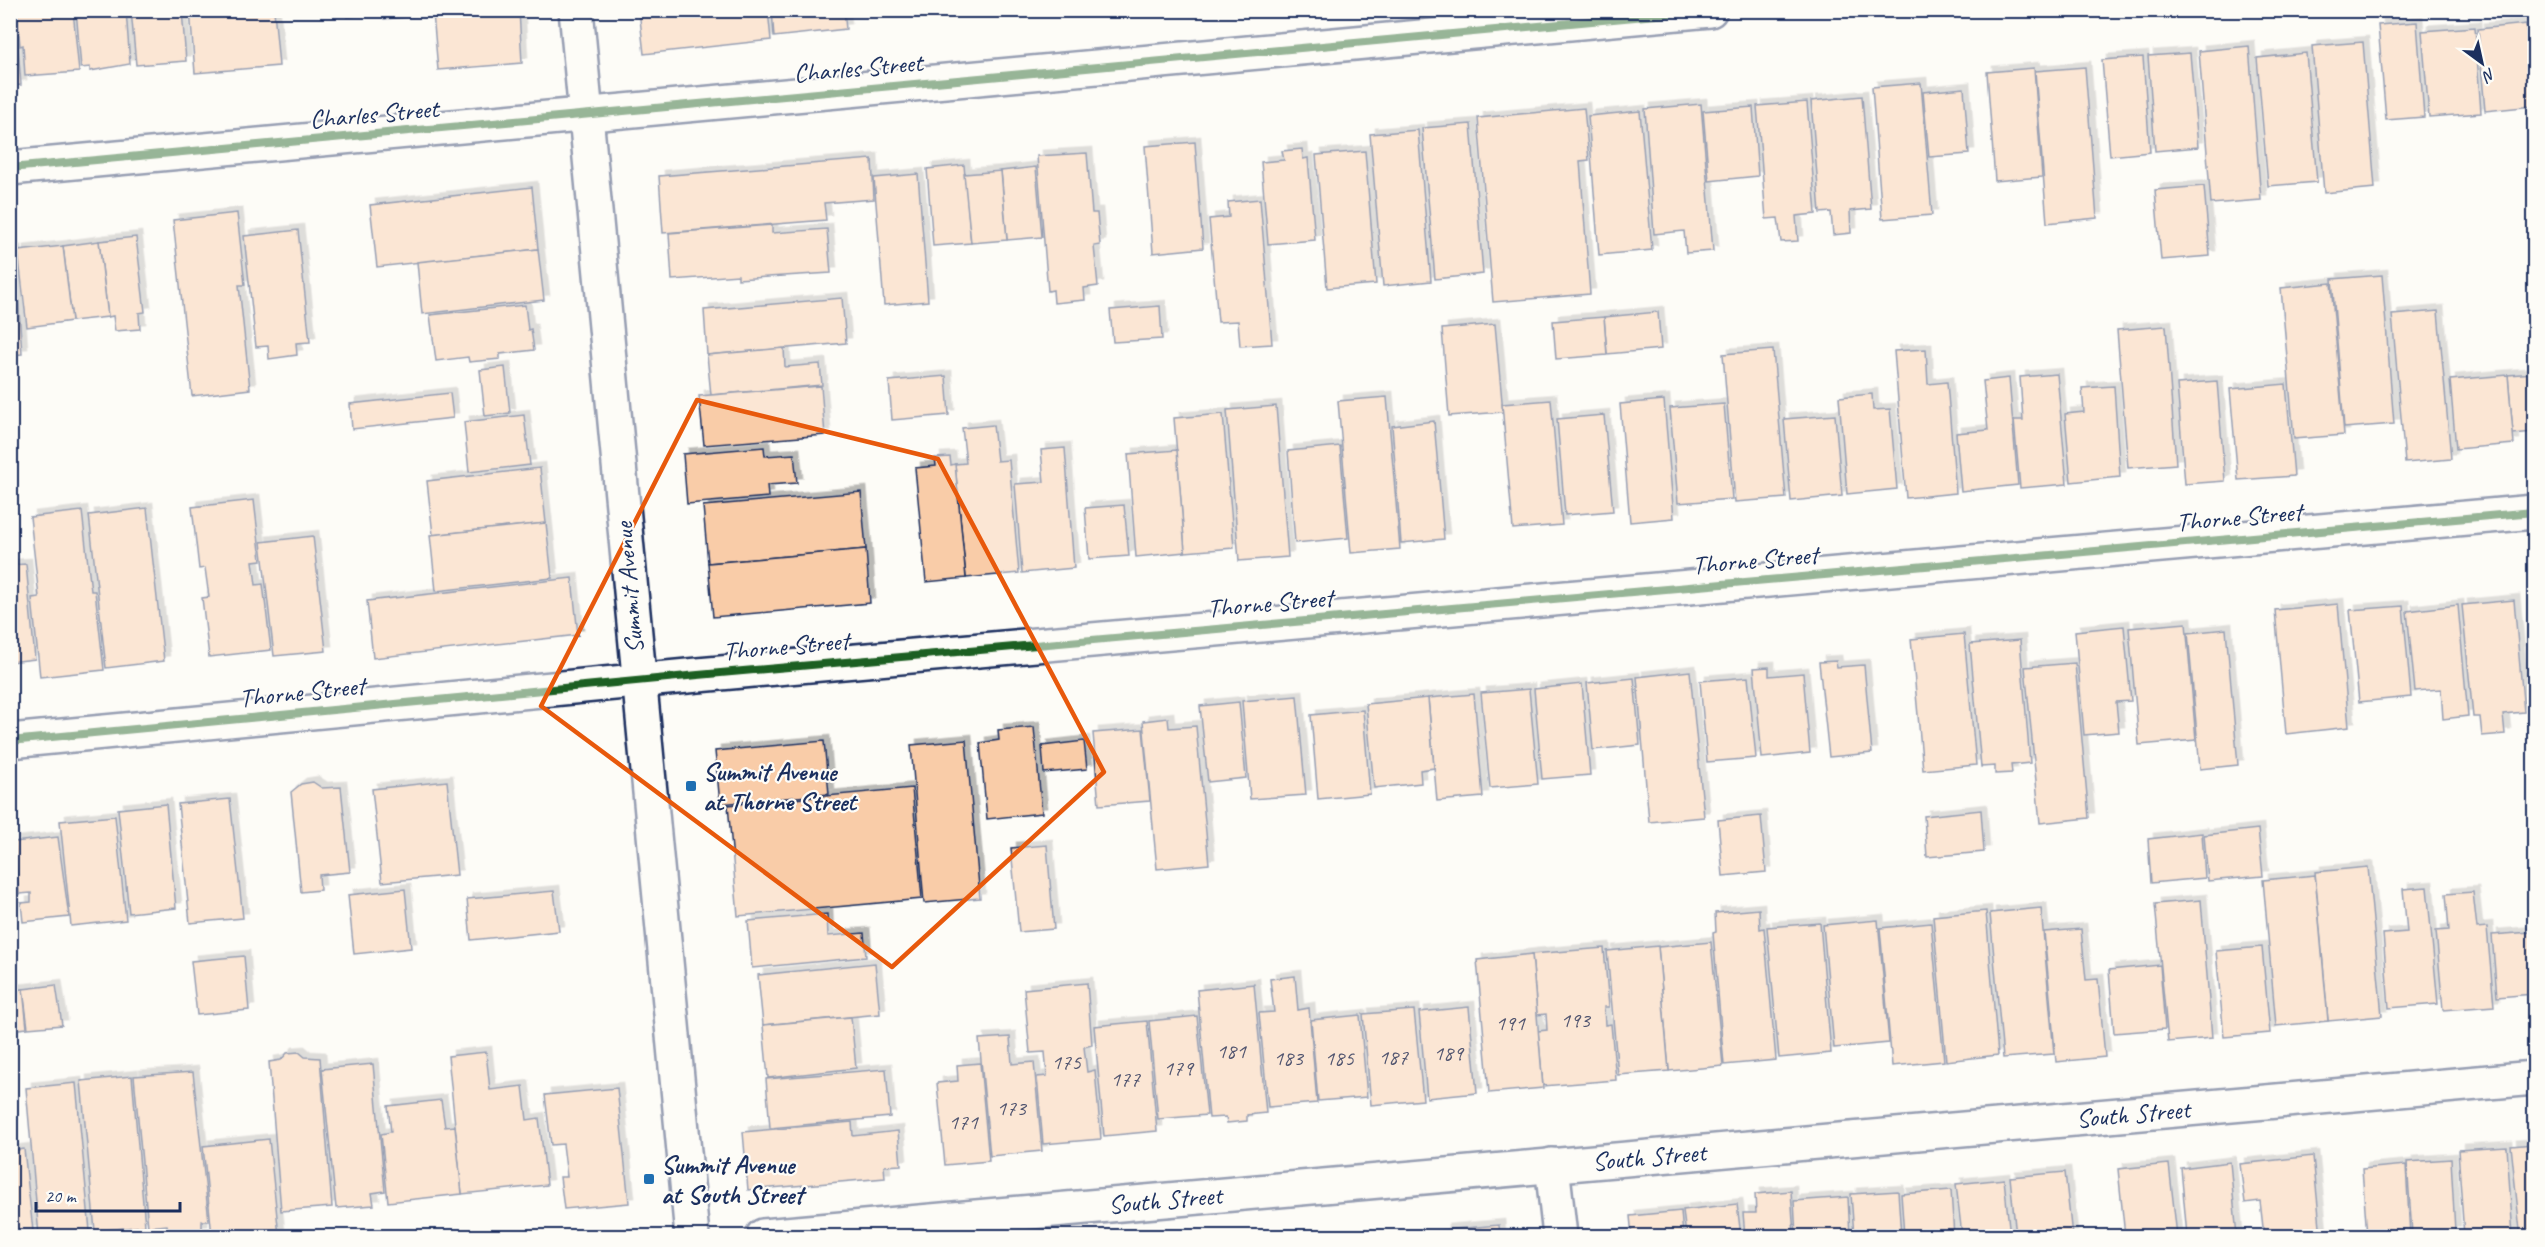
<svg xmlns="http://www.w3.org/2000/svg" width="2545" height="1247" font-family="Caveat,sans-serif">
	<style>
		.building { fill: #f9cca8; stroke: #1b2f5e; stroke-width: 1.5; filter: url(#shadow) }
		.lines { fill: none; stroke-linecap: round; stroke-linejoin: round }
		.minor-casing { stroke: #1b2f5e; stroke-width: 38 }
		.minor { stroke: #fdfcf7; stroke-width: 33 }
		.cycleway-casing { stroke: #fdfcf7; stroke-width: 11 }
		.cycleway { stroke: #1b5e20; stroke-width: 8 }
		.marked { fill: none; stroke: #e8590c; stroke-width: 4.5; stroke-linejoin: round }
		.poi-dot { fill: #1f6fb2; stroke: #fdfcf7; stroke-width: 2 }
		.labels { text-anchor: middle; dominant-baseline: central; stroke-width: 4.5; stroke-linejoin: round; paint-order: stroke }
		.number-label { font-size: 22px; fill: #525670 }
		.street-label { font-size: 26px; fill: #1b2f5e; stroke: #fdfcf7 }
		.poi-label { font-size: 26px; font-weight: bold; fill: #1b2f5e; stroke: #fdfcf7; text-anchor: start }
	</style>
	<defs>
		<filter id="shadow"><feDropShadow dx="5.5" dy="-5.5" stdDeviation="0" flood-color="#0004"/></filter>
	</defs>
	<rect width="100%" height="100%" fill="#fdfcf7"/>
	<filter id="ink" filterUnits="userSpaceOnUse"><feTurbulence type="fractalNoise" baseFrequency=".0167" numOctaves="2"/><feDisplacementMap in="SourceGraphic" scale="12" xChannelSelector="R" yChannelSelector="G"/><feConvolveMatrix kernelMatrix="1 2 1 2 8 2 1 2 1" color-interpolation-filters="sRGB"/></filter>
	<g filter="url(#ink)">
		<g class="building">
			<path d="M10,10h5l6,75 -11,1z"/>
			<path d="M17,10h56l6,62 -54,4 -2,-31 -3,1z"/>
			<path d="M76,10h50l4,54 -40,7v-4l-9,1z"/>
			<path d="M131,10h51l4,51 -50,4z"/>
			<path d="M190,10h84l5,56 -84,7z"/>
			<path d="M346,10h83l-10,1 1,5 -36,3v-5l-37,3z"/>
			<path d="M463,10h56l3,53 -84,7 -5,-57z"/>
			<path d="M639,10h129l3,30 -127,14z"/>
			<path d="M772,10h72l2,19 -72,8z"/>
			<path d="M2417,22l7,95 -38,3 -8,-95z"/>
			<path d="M2526,24l7,82 -48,5 -7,-82z"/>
			<path d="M2475,27l6,86 -52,4 -7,-86z"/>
			<path d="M2363,42l12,146 -51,5 -12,-147z"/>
			<path d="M2249,46l12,154 -50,4 -12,-153z"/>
			<path d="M2190,53l8,94 -43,4 -7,-95z"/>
			<path d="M2306,53l11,129 -49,4 -11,-128z"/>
			<path d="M2143,57l7,95 -40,4 -8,-96z"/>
			<path d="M2085,67l12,151 -50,5 -12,-152z"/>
			<path d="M2034,68l8,109 -47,4 -8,-109z"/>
			<path d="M1921,83l11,132 -50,4 -10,-132z"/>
			<path d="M1964,88l5,66 -40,3 -6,-65z"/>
			<path d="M1862,96l9,113 -21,2 1,22 -18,2 -2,-23 -11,1 -9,-112z"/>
			<path d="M1807,102l9,112 -20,2 2,25 -17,1 -3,-24 -12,1 -9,-113z"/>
			<path d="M1701,104l12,147 -27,2 -2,-22 -30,3 -9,-125z"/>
			<path d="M1753,107l5,69 -49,5 -6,-70z"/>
			<path d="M1584,108l5,52 -9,1 10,133 -97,8 -15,-184z"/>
			<path d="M1640,111l12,139 -53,5 -11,-139z"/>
			<path d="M1471,124l12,150 -48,5 -13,-151z"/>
			<path d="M1418,130l13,151 -48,5 -13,-152z"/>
			<path d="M1195,142l8,106 -50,5 -8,-107z"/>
			<path d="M1302,149l1,10 5,-1 7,82 -47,4 -7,-82 23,-2 -2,-9z"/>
			<path d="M1365,151l11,133 -49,4 -11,-133z"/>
			<path d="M1087,153l5,60h5l3,32 -6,1 4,40 -14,2 1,12 -31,3 -1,-13 -5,1 -11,-135z"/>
			<path d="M872,159l2,40 -50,4 2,17 -163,13 -4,-57z"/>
			<path d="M964,165l7,78 -38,3 -6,-77z"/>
			<path d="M1036,167l6,70 -35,3 -6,-69z"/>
			<path d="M1001,171l6,69 -36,3 -7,-69z"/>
			<path d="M918,174l10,127 -44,4 -10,-127z"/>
			<path d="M2204,186l6,70 -49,4 -6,-70z"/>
			<path d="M532,187l6,62 -161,18 -7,-62z"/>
			<path d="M1260,199l12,145 -32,2 -2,-25 -20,1 -9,-103 20,-2 -1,-15z"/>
			<path d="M237,213l8,72h-6l11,104 -58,7 -19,-176z"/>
			<path d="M772,225v8l55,-4 4,44 -93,6v-4l-66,5 -3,-47z"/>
			<path d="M298,230l12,112 -14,1 1,12 -28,4 -1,-13 -12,1 -12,-111z"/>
			<path d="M136,237l9,75 -6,1 1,16 -25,2 -2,-15 -5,1 -9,-76z"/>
			<path d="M99,241l9,76 -36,4 -9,-75z"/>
			<path d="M63,246l9,75 -45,6 -9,-76z"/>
			<path d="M538,249l6,51 -122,14 -5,-52z"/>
			<path d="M10,251h5l7,103 -12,1z"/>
			<path d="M2382,275l12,149 -50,4 -12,-149z"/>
			<path d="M2331,283l13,152 -50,4 -13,-151z"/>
			<path d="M842,298l4,45 -139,12 -3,-45z"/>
			<path d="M525,305l3,25 3,-1 3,21 -34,4v5l-31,3 -1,-5 -32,4 -6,-46z"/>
			<path d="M1160,306l2,33 -49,3 -3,-32z"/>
			<path d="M2438,311l13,148 -46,4 -13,-148z"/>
			<path d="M1658,312l3,37 -54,5 -3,-37z"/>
			<path d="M1604,317l3,38 -51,4 -3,-38z"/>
			<path d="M1495,324l8,88 -54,4 -7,-87z"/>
			<path d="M2166,326l10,138 -48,4 -11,-138z"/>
			<path d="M784,348l1,19 35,-3 2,21 -111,10 -4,-40z"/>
			<path d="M1926,349l2,35 19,-2 9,111 -50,5 -12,-147z"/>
			<path d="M1773,350l13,148 -51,4 -12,-148z"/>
			<path d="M505,367l5,46 -25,3 -5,-46z"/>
			<path d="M2534,373v59l-21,2 -5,-59z"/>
			<path d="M2057,374l10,110 -47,4 -6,-68h9l-3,-43z"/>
			<path d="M2508,375l6,69 -58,5 -6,-69z"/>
			<path d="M946,376l3,39 -57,5 -3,-39z"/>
			<path d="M2009,378l9,107 -57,6 -5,-58 32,-3 -5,-49z"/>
			<path d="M2217,381l8,100 -40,3 -8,-100z"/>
			<path d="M2286,384l8,92 -56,4 -8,-91z"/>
			<path d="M821,386l4,49 -121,10 -5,-49z"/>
			<path d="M2114,386l6,91 -49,5 -6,-68 19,-2 -2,-24z"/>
			<path d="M450,393l3,25 -101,11 -2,-25z"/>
			<path d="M1872,394l1,16 17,-1 7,80 -50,5 -8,-97z"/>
			<path d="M1387,397l13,152 -49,4 -13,-152z"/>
			<path d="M1551,400l11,125 -49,4 -11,-125z"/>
			<path d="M1664,400l10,118 -44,4 -10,-118z"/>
			<path d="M1724,404l8,95 -54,4 -8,-95z"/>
			<path d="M1276,406l12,151 -49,4 -12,-151z"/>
			<path d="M1223,414l11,134 -49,4 -11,-134z"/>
			<path d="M524,415l6,50 -61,7 -5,-50z"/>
			<path d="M1604,415l9,96 -48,4 -8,-96z"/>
			<path d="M1835,415l7,81 -51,5 -7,-82z"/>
			<path d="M1434,421l10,118 -43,4 -9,-117z"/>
			<path d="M993,425l4,36 12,-1 10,113 -53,5 -11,-114 11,-1 -4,-35z"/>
			<path d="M1340,446l8,92 -53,5 -7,-92z"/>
			<path d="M764,447l1,9 29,-2 3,29 -30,2 1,12 -81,7 -4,-50z"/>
			<path d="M1065,448l9,120 -52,5 -7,-89 29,-2 -3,-32z"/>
			<path d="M1177,450l8,102 -49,5 -8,-103z"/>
			<path d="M950,457l1,8 4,-1 11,114 -40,4 -11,-114 21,-2 -1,-8z"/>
			<path d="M540,468l6,55 -113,12 -6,-54z"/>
			<path d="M861,492l5,57 -158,14 -5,-57z"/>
			<path d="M254,500l7,60 -8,1 3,24 7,-1 8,66 -62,7 -7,-59 7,-1 -4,-29 -6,1 -7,-62z"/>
			<path d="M1124,505l5,51 -40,3 -4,-51z"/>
			<path d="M147,508l17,153 -58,7 -17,-153z"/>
			<path d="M82,511l9,80h4l9,79 -64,7 -8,-79 7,-1 -9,-80z"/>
			<path d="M546,523l6,55 -116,13 -6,-56z"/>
			<path d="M313,536l13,115 -52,5 -13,-114z"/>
			<path d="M866,549l4,54 -157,14 -5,-54z"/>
			<path d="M26,564l9,95 -25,3v-97z"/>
			<path d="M572,578l6,57 -205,23 -6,-57z"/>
			<path d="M2529,596h5v59z"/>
			<path d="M2514,600l10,112 -21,2 2,20 -23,2 -2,-19h-7l-11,-112z"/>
			<path d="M2338,604l11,123 -63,7 -11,-124z"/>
			<path d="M2458,605l10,111 -25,3 -2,-30 -26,2 -8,-80z"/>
			<path d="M2403,606l8,91 -52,5 -9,-92z"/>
			<path d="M2186,623l10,117 -57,5 -10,-117z"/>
			<path d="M2124,626l7,75 -15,1 3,30 -35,3 -9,-104z"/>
			<path d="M2226,629l12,136 -38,4 -12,-136z"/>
			<path d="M1964,634l12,131 -53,5 -12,-131z"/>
			<path d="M2020,640l10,123 -19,2 1,8 -17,1v-8l-14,1 -11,-123z"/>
			<path d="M1836,661l1,6 27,-2 8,88 -43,4 -10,-95z"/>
			<path d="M2075,663l14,155 -49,5 -15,-156z"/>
			<path d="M1769,667v9l34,-3 7,80 -48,5 -8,-90z"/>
			<path d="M1690,671l14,146 -55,5 -12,-145z"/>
			<path d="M1748,677l8,81 -49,4 -7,-81z"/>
			<path d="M1634,678l6,67 -47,5 -6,-67z"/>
			<path d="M1582,684l8,91 -48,4 -8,-90z"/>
			<path d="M1529,689l9,95 -48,4 -9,-95z"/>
			<path d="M1474,694l9,103 -46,4 -9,-103z"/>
			<path d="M1297,696l9,99 -56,4 -8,-98z"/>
			<path d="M1428,698l6,70 -14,2 1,13 -47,5 -8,-84z"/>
			<path d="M1239,702l7,76 -38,4 -8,-76z"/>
			<path d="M1363,710l7,84 -52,5 -7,-84z"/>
			<path d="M1168,718l1,10 27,-2 13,138 -52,5 -14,-148z"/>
			<path d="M1034,727l8,86 -55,6 -7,-76 19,-3 -1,-10z"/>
			<path d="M1143,729l7,72 -51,4 -6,-72z"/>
			<path d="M966,740l14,158 -56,5 -13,-158z"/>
			<path d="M824,741l5,53 -109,10 -5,-53z"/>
			<path d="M1084,741l3,28 -43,4 -2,-27z"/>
			<path d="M447,781l10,94 -75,7 -10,-93z"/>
			<path d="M313,782l9,6 19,-1 9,85 -31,3 1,15 -19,2 -10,-100 10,-8z"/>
			<path d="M912,788l10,111 -184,17 -10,-111z"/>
			<path d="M230,799l13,119 -53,5 -12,-119z"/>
			<path d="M166,804l10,104 -47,5 -11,-104z"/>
			<path d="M1981,810l3,42 -57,5 -3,-41z"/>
			<path d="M115,816l11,104 -55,6 -11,-105z"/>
			<path d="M1761,816l5,56 -43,4 -5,-56z"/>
			<path d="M2258,829l5,47 -55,5 -4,-46z"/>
			<path d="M2202,833l3,45 -54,5 -3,-44z"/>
			<path d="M58,837l11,80 -46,5 -2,-19 10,-1v-9l-12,1 -5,-52z"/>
			<path d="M1047,845l7,84 -35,3 -8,-84z"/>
			<path d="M2368,867l14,149 -54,5 -13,-149z"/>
			<path d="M2315,875l13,146 -52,5 -13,-146z"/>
			<path d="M2427,887l11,117 -49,4 -6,-74 24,-2 -4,-43z"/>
			<path d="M405,889l6,59 -57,6 -6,-59z"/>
			<path d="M554,891l5,40 -88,9 -4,-41z"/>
			<path d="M2473,892l4,36 10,-1 7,79 -51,4 -7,-79 13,-1 -3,-36z"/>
			<path d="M2201,900l11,138 -44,4 -13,-138z"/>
			<path d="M2534,904v90l-37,3 -5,-62 38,-3 -2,-27z"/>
			<path d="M2041,908l13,146 -51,4 -13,-145z"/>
			<path d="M1759,909l1,20 4,-1 12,132 -52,5 -11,-132 3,-1 -1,-19z"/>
			<path d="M1986,911l12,144 -52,6 -13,-145z"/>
			<path d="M827,914l1,22 36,-3 2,24 -114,11 -4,-47z"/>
			<path d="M1878,920l11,123 -55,5 -11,-123z"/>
			<path d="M1820,923l11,130 -52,5 -12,-131z"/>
			<path d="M1931,923l13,138 -52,5 -12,-138z"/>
			<path d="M2081,929l5,51 12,-1 7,78 -49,5 -12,-130z"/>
			<path d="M1711,942l12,124 -54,5 -11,-124z"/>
			<path d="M1658,946l11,125 -51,4 -11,-124z"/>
			<path d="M2262,947l8,86 -46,4 -8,-86z"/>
			<path d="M1604,948l5,59h-5l1,18 6,-1 5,56 -73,6 -5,-55 9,-1 -1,-16 -9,1 -5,-61z"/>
			<path d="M1532,954l11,134 -54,5 -12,-133z"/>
			<path d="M244,956l5,54 -52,5 -6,-54z"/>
			<path d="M875,963l5,51 -117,11 -5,-50z"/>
			<path d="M2160,965l5,64 -51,4 -5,-63z"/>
			<path d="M1295,976l3,34 11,-2 8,95 -49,4 -9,-94 15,-1 -4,-33z"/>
			<path d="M1087,983l5,62 -8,2 3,25 8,-2 6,69 -58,5 -6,-67 10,-1 -2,-24 -15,1 -6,-64z"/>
			<path d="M1254,984l12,129 -19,2v6l-20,2 -1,-6 -17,1 -12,-128z"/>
			<path d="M56,985l6,40 -34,3 -5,-39z"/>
			<path d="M23,989l4,39 -17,2v-40z"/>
			<path d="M1469,1007l8,86 -50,5 -8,-86z"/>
			<path d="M1414,1010l9,90 -52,5 -8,-91z"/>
			<path d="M1360,1015l7,82 -49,4 -7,-81z"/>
			<path d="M1197,1016l10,99 -49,4 -9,-98z"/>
			<path d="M851,1017l5,51 -88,10 -5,-53z"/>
			<path d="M1147,1021l10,110 -53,5 -10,-110z"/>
			<path d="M1010,1037l2,27 22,-2 8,89 -52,5 -11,-117z"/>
			<path d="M299,1052l6,5 15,1 12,149 -51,4 -12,-149 12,-2 6,-7z"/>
			<path d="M486,1052l4,38 33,-4 4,34 12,-2 8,67 -85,9 -14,-138z"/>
			<path d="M980,1063l9,98 -44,4 -8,-82 21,-2 -1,-16z"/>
			<path d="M373,1064l12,127 -13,2 2,12 -38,3 -14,-139z"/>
			<path d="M886,1069l4,48 -120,11 -4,-49z"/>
			<path d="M193,1072l16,149h-7v10l-33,3 -2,-9 -19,2 -14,-151z"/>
			<path d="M132,1076l13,150 -50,5 -14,-150z"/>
			<path d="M76,1083l14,148 -51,5 -13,-148z"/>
			<path d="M617,1088l12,115 -65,6 -4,-32h7l-4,-33 -12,1 -6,-50z"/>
			<path d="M441,1100l4,27 10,-1 7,68 -74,8 -7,-68 10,-2 -3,-26z"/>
			<path d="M852,1122l1,14 45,-5 3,34 -17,1 1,12 -137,12 -5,-58z"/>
			<path d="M269,1139l10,97h-67l-9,-90z"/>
			<path d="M2534,1144v86l-14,1 -9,-85z"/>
			<path d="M2507,1147l6,89h-49l-6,-86z"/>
			<path d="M24,1149l9,82 -23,3v-83z"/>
			<path d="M2313,1156l8,80h-57l-4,-35 -15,2 -5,-39z"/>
			<path d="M2451,1159l4,72 -43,3 -5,-72z"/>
			<path d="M2230,1162l7,74h-50l-6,-68z"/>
			<path d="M2169,1164l8,72h-52l-7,-67z"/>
			<path d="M2406,1165l4,71h-43l-5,-67z"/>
			<path d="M2065,1172l7,64h-56l-6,-59z"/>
			<path d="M2004,1179l6,57h-48l-6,-52z"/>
			<path d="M1951,1190l3,46h-50l-3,-42z"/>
			<path d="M1791,1191l3,45h-49l-2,-23h13l-1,-19z"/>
			<path d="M1898,1191l3,45h-47l-3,-42z"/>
			<path d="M1848,1197l2,39h-54l-2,-35z"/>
			<path d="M1737,1204l4,32h-55l-3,-26z"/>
			<path d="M1681,1211l2,25h-51l-2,-20z"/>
			<path d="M1499,1225l1,11h-57v-6z"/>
		</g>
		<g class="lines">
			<g class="minor-casing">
				<g id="minor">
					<path d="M576,10l116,1226"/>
					<path d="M10,168l1700,-158"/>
					<path d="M10,741l688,-66 1836,-163"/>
					<path d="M1552,1165l8,71"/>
					<path d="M763,1236l1771,-158"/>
				</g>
			</g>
			<use href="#minor" class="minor"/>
			<g class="cycleway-casing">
				<g id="cycleway">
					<path d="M10,168l1700,-158"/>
					<path d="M10,741l688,-66 1836,-163"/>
				</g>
			</g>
			<use href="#cycleway" class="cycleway"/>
		</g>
	</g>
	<path d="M0 0H2545V1247H0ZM697,400l241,59 166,313 -212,195 -351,-261z" fill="#fdfcf7" fill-opacity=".55" fill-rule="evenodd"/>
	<path class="marked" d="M697,400l241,59 166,313 -212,195 -351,-261z"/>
	<g class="poi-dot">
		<rect x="685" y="780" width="12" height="12" rx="3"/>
		<rect x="643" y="1173" width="12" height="12" rx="3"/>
	</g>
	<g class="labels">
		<g class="number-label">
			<text x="1575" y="1020">193</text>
			<text x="1510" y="1023">191</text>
			<text x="1231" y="1051">181</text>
			<text x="1448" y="1053">189</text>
			<text x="1393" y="1057">187</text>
			<text x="1288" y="1058">183</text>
			<text x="1339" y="1058">185</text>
			<text x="1066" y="1062">175</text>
			<text x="1178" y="1068">179</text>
			<text x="1125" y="1079">177</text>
			<text x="1011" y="1108">173</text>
			<text x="963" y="1122">171</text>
		</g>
		<g class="street-label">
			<text transform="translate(858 68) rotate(-5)">Charles Street</text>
			<text transform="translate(374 114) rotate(-5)">Charles Street</text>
			<text transform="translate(2239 517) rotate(-5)">Thorne Street</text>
			<text transform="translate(1755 560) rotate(-5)">Thorne Street</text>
			<text transform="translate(629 588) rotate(-95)">Summit Avenue</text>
			<text transform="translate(1270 603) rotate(-5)">Thorne Street</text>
			<text transform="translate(786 646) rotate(-5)">Thorne Street</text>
			<text transform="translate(302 692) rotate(-6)">Thorne Street</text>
			<text transform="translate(2133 1114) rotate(-5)">South Street</text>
			<text transform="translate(1649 1157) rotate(-5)">South Street</text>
			<text transform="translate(1165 1200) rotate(-5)">South Street</text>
		</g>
		<g class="poi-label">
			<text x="703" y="771">Summit Avenue<tspan x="703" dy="30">at Thorne Street</tspan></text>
			<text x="661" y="1164">Summit Avenue<tspan x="661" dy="30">at South Street</tspan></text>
		</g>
	</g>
	<rect width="2545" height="1247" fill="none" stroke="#fdfcf7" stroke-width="36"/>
	<rect x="18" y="18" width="2509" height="1211" fill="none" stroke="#1b2f5e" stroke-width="2" filter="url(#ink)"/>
	<g transform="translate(2482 63) rotate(147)" stroke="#fdfcf7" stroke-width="4.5" paint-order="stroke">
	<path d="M0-4.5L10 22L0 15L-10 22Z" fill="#1b2f5e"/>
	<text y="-9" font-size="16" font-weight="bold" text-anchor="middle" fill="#1b2f5e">N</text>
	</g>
	<path d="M36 1202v9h144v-9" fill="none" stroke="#1b2f5e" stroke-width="3"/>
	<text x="45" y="1202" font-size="18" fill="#1b2f5e" stroke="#fdfcf7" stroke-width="4.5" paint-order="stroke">20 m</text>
</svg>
